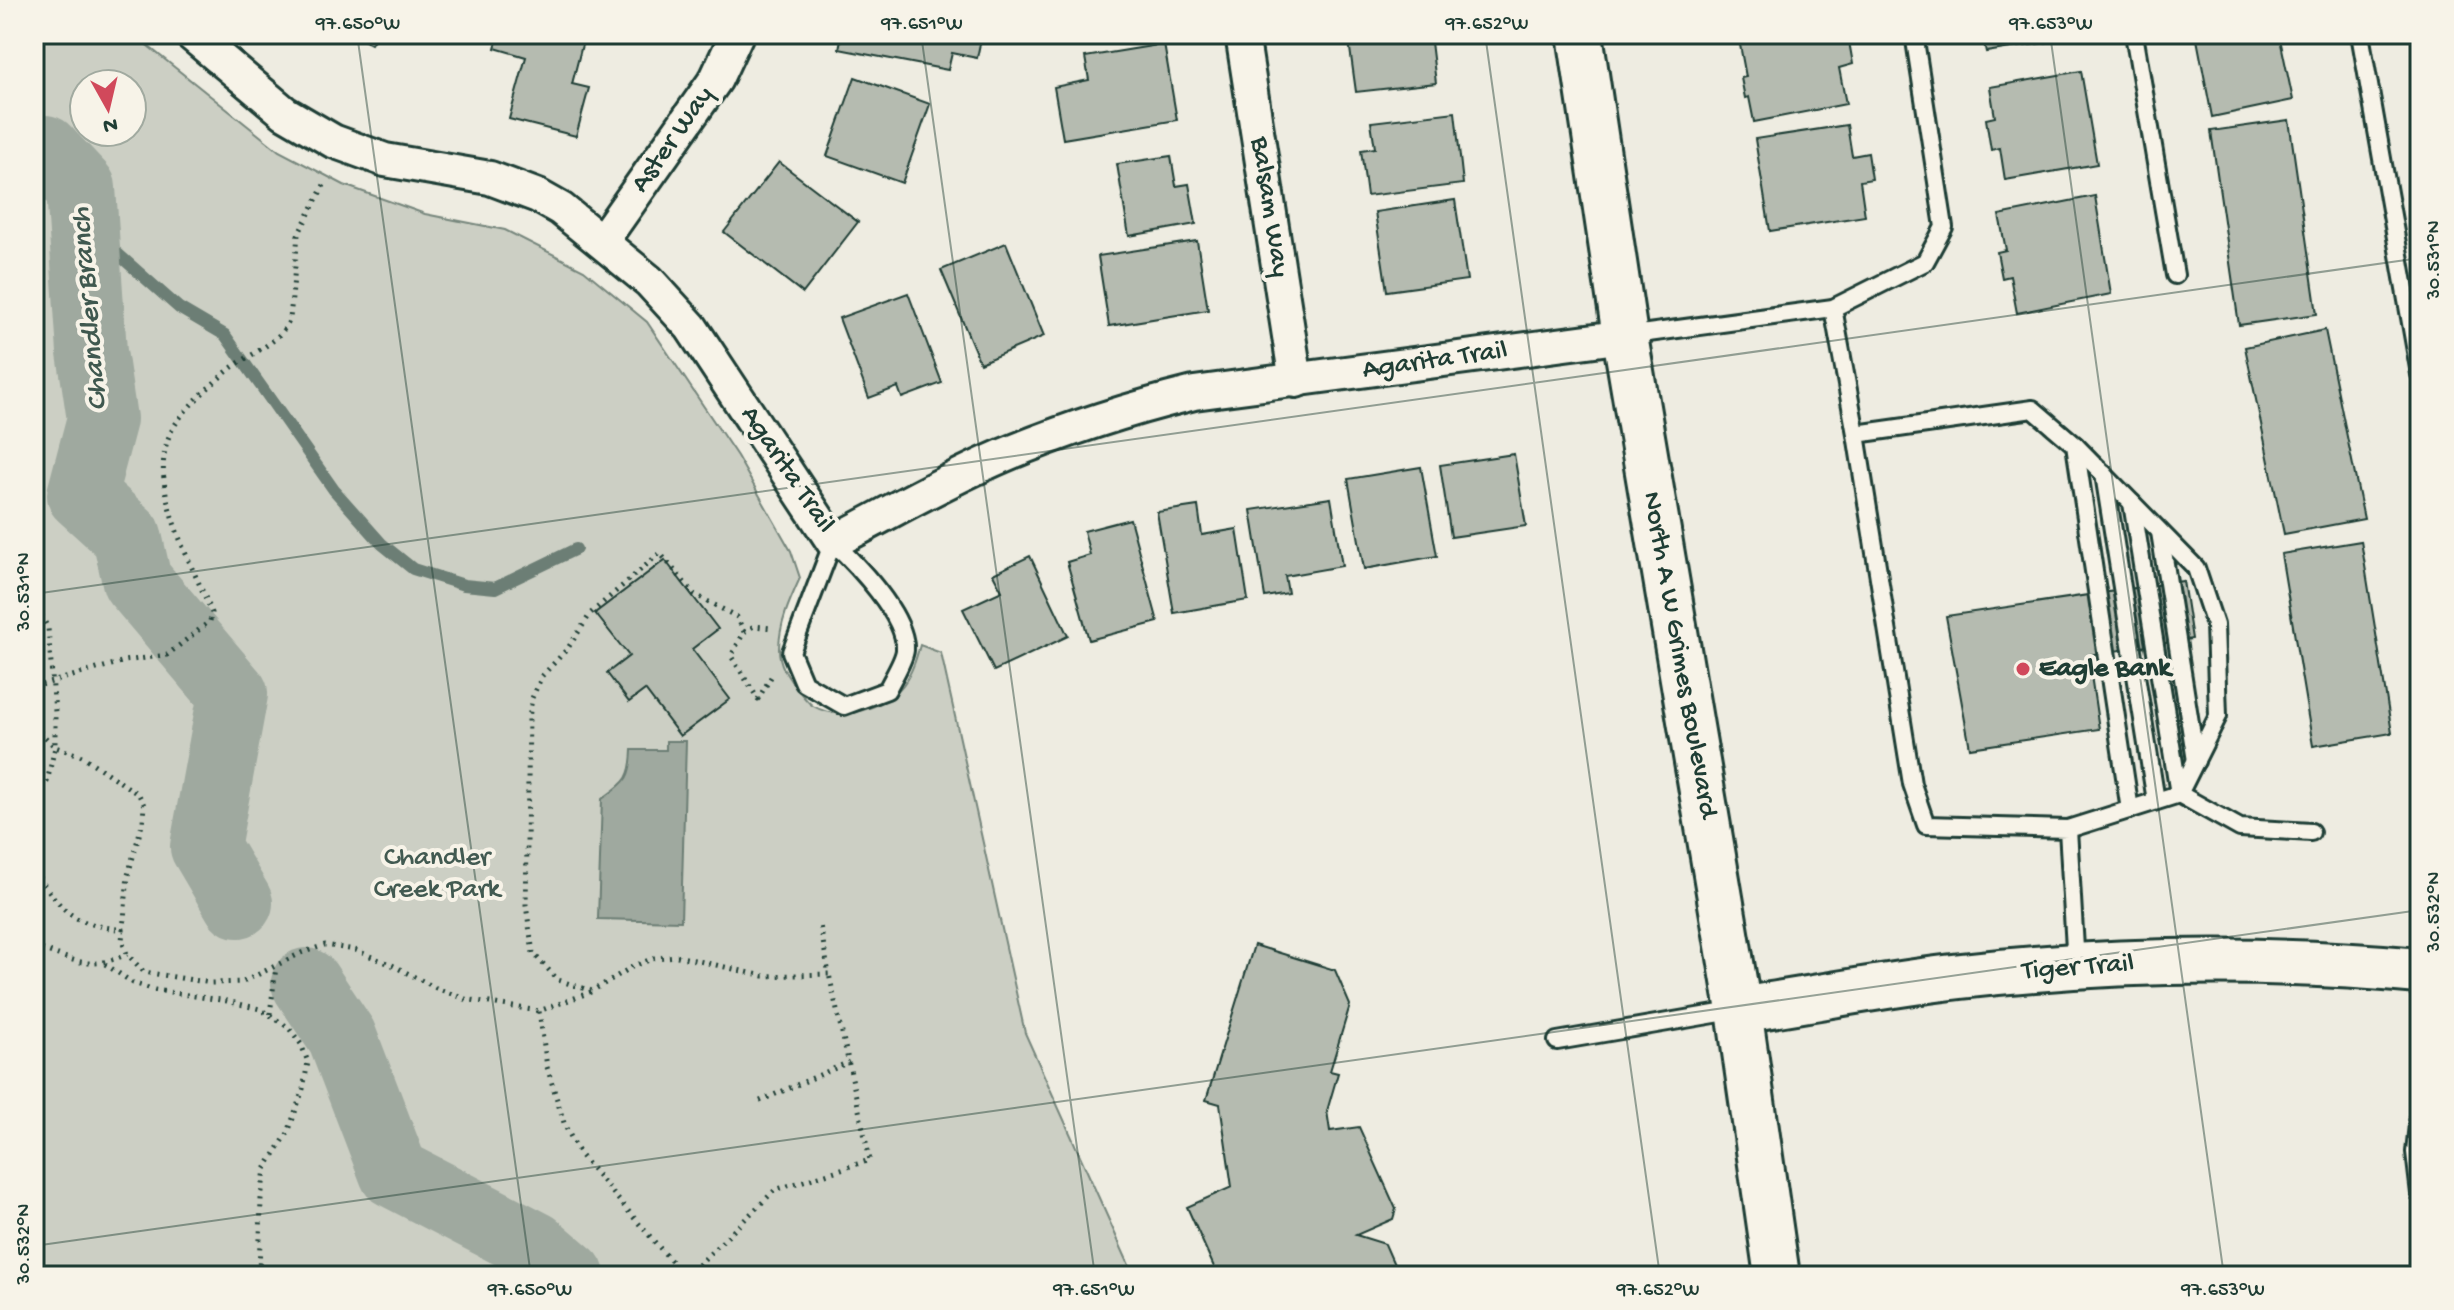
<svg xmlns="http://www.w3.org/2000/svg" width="2454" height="1310" font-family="'Gochi Hand',sans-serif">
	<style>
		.green { fill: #cccfc4; stroke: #76867c; stroke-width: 2; fill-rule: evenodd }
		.water { fill: #9fa99f; stroke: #6c7e74; stroke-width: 2 }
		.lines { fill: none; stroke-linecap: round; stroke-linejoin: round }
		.stream { stroke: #6c7e74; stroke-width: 12 }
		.river { stroke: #9fa99f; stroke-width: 70 }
		.building { fill: #b5bbb0; stroke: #1f3d34; stroke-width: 2 }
		.lane-casing { stroke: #1f3d34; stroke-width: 22 }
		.street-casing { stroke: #1f3d34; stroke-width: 38 }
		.secondary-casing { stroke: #1f3d34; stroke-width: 50 }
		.path { stroke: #1f3d34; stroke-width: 5; stroke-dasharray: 2 6; stroke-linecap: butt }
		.lane { stroke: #f7f3e8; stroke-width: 16 }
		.street { stroke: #f7f3e8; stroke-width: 32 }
		.secondary { stroke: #f7f3e8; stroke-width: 44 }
		.ticks { fill: none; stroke: #1f3d34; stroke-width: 2; stroke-opacity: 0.45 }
		.poi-dot { fill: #d1495b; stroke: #f7f3e8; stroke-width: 3 }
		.labels { text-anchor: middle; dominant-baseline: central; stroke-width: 8; stroke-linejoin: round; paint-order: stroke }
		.street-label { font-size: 28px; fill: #1f3d34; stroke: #f7f3e8 }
		.poi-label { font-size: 28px; font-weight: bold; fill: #1f3d34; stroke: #f7f3e8; text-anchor: start }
		.park-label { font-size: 28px; fill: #425a51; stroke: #f7f3e8 }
		.water-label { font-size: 30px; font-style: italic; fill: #3f584f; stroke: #f7f3e8 }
		.neatline { fill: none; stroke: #1f3d34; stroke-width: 3 }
		.ticks-label { font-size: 20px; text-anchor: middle; fill: #1f3d34 }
	</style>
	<rect width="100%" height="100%" fill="#eeece1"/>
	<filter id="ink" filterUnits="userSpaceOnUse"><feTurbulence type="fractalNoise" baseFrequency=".0125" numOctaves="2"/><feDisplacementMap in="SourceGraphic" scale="16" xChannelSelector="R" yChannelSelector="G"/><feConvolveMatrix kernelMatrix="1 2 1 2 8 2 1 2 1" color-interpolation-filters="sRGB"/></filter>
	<g filter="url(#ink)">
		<path class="green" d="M34,34h99l146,117 65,34 81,29 80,16 79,40 63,52 90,134 54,95 9,27c-10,22 -21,46 -21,71 0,15 8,27 17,39 5,5 11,14 17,18 28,16 71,3 90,-21 9,-12 13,-26 17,-40l21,8 84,380 109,243h-1100zM84,84h48v48h-48z"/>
		<path class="water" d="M666,741h20l-5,180 -83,-2 4,-120c23,-17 29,-19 30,-49h34z"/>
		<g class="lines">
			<path class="stream" d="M83,223l96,85 46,27 109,155 48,54 31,25 51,16 31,3 81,-39"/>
			<g class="river">
				<path d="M34,154l11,-4 36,38 11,164 10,67 -20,76 45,41 10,45 96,113 -28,153 33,56"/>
				<path d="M306,983l36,54 52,136 141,73 35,30"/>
			</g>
		</g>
		<g class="building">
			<path d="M352,34h25l-6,10z"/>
			<path d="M499,34h58l26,7 -11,43 17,4 -13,48 -67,-17 17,-62 -31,-9z"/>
			<path d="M842,34h140l-5,24 -25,-5 -4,17 -109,-21z"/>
			<path d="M1066,34h64l-63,10z"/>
			<path d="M1348,34h82l6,49 -80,9z"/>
			<path d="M1738,34h95l1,4 14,-2 5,28 -14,4 7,36 -92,18 -5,-25 -4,1 -4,-20 5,-1z"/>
			<path d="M1982,34h91v4l-87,14z"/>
			<path d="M2196,34h83l14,66 -81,17z"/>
			<path d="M1164,44l13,76 -114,19 -9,-52 35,-7 -4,-23z"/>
			<path d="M2081,71l16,93 -92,16 -5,-32 -9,2 -5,-31 9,-2 -5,-30z"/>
			<path d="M855,77l75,27 -28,79 -75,-27z"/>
			<path d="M1455,112l8,72 -96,12 -6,-46 14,-2 -4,-26z"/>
			<path d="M2289,120l28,194 -78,11 -28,-194z"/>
			<path d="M1847,125l5,31 16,-3 4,26 -12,2 5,35 -95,15 -15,-92z"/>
			<path d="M1171,156l5,30 13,-2 7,40 -67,12 -12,-72z"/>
			<path d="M779,162l79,60 -55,71 -79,-61z"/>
			<path d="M2095,196l16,98 -94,19 -7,-37 -8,2 -5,-26 9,-2 -7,-35z"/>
			<path d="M1455,200l12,80 -80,11 -12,-79z"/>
			<path d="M1197,241l11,69 -99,16 -11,-70z"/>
			<path d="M1006,243l38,93 -64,27 -39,-93z"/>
			<path d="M908,293l34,90 -40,15 -4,-11 -29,11 -30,-80z"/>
			<path d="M2325,330l39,189 -80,15 -39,-187z"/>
			<path d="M1514,454l12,72 -75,11 -11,-72z"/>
			<path d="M1421,467l16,89 -73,13 -16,-90z"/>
			<path d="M1331,498l11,68 -57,10 3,17 -23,4 -14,-87z"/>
			<path d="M1198,506l4,29 35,-6 11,71 -74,13 -17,-101z"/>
			<path d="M1130,519l28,103 -69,18 -22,-78 23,-7 -6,-24z"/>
			<path d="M2361,541l31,192 -79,13 -32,-192z"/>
			<path d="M1030,556l38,80 -74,35 -31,-62 39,-18 -9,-17z"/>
			<path d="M665,560l53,69 -26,20 38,50 -50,37 -35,-46 -16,12 -22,-29 22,-17 -34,-43z"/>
			<path d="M2183,581l9,58 -104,16 11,74 -129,19 -24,-132z"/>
			<path d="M1254,945l81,25 15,35 -20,66 8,2 -11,38 3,20 29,-4 37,82 -3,10 -37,16 29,9 14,32h-181l-31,-69 45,-20 -12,-83 -14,-4z"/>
		</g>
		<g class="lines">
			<g class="lane-casing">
				<g id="lane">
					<path d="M2134,34l41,241"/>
					<path d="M2360,34l60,340"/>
					<path d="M1833,308l23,126"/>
					<path d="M1626,336l207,-28 92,-46 19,-35 -30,-193"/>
					<path d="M2075,445l55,365"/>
					<path d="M2104,474l52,327"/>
					<path d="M2132,503l47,291 61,34 71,4"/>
					<path d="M2160,532l36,229"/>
					<path d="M833,542c23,22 74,74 72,108 -1,11 -13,29 -18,40l-43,16 -40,-23 -13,-31z"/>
					<path d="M2068,829l-142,-4 -14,-41 -56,-350 177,-25 42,36 121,123 19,57 3,91 -39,78 -111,35 8,137"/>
					<path d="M1557,1041l181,-31"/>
					<path d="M2420,1106l-5,46 5,42"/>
				</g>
			</g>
			<g class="street-casing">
				<g id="street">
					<path d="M191,34l94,79 48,28 52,19 105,18 48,18 23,13 88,72 42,46 142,215c56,-29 111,-61 169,-86 62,-26 127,-47 192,-63l431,-57"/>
					<path d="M1242,34l54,347"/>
					<path d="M602,241l114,-162 21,-45"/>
				</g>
			</g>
			<g class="secondary-casing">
				<g id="secondary">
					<path d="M1580,34l45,302 114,674 38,266"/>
					<path d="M1739,1010c74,-11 148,-26 222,-34 151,-17 307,-19 459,-5"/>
				</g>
			</g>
			<g class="path">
				<path d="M34,601l14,27 7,84v35l-8,35 -13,17"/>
				<path d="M744,632l-7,-15 -43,-23 -34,-41 -69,60 -23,35 -26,28 -10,22 -3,20 -3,187 7,48 25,27 34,11 40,-24 22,-9 23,-2 87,20 65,-2 -9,-49"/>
				<path d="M771,677l-13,22 -27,-43 13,-24 10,-6 18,2"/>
				<path d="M34,687l91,-26 42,-6 43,-34 2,-8c-20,-49 -67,-129 -41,-181 10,-21 41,-48 59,-63 21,-16 49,-25 60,-50l8,-84 27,-52"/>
				<path d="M34,726l21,21 27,9 57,39 5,10 -1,16 -15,54 -6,66 5,13 17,18 67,11 32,-1 58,-29 24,-8 30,5 37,15 44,23 29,11 74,12"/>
				<path d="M34,871c32,43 35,52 90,59"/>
				<path d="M34,947c39,11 52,26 93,7"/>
				<path d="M105,964l28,19 22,7 72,11 33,8 28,18 13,17 7,18 -5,27 -15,44 -23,36 -4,30 -2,77"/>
				<path d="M591,992l-52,19 8,56 18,59 16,30 103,120"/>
				<path d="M270,1014l6,-47"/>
				<path d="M760,1101l89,-39"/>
				<path d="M687,1276l88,-86 95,-30 -41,-186"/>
			</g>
			<use href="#lane" class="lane"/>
			<use href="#street" class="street"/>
			<use href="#secondary" class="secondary"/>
		</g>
	</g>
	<path class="ticks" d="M357,34l174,1242M921,34l174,1242M1485,34l175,1242M2050,34l174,1242M34,594l2386,-336M34,1246l2386,-336"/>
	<circle class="poi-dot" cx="2023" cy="669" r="8"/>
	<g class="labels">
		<g class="street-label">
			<text transform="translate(673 140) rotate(-55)">Aster Way</text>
			<text transform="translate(1269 207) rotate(81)">Balsam Way</text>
			<text transform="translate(1435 361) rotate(-8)">Agarita Trail</text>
			<text transform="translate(787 470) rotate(56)">Agarita Trail</text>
			<text transform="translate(1679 655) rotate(80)">North A W Grimes Boulevard</text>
			<text transform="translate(2078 968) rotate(-4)">Tiger Trail</text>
		</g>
		<g class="poi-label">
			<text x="2039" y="669">Eagle Bank</text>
		</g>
		<g class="park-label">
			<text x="437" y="858">Chandler<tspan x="437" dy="32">Creek Park</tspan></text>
		</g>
		<g class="water-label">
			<text transform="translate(91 309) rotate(-95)">Chandler Branch</text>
		</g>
	</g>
	<rect width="2454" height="1310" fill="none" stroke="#f7f3e8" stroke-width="88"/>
	<g transform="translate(108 108) rotate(172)"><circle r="38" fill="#f7f3e8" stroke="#a1aaa0" stroke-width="2"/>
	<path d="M0-6L14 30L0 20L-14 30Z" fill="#d1495b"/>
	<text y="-12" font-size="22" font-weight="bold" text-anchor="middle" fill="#1f3d34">N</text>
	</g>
	<rect x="44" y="44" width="2366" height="1222" class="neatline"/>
	<g class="ticks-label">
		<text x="358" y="29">97.650°W</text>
		<text x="922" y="29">97.651°W</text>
		<text x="1487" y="29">97.652°W</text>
		<text x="2051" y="29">97.653°W</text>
		<text transform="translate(2432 260) rotate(-90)" y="7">30.531°N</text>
		<text transform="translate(22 592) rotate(-90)" y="7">30.531°N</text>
		<text transform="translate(2432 912) rotate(-90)" y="7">30.532°N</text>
		<text transform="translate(22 1244) rotate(-90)" y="7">30.532°N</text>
		<text x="530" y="1295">97.650°W</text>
		<text x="1094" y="1295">97.651°W</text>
		<text x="1658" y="1295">97.652°W</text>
		<text x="2223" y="1295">97.653°W</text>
	</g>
</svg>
